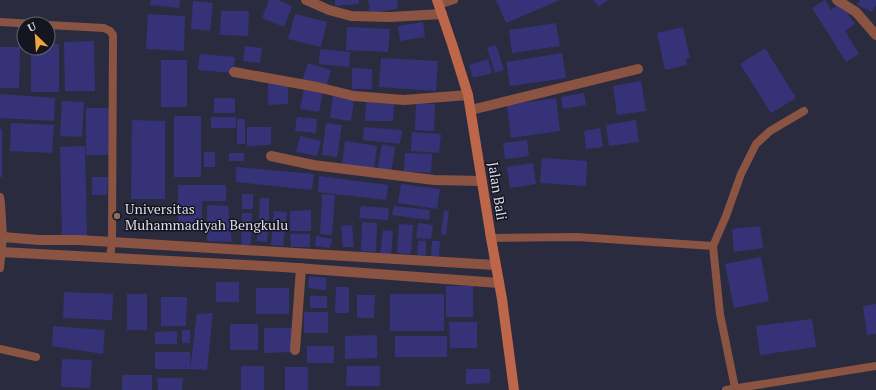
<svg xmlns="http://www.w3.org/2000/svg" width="876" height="390" font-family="'PT Serif',serif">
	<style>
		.building { fill: #363278 }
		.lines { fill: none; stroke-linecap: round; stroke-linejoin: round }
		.lane { stroke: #8a5342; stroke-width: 8 }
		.street { stroke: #8a5342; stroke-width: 10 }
		.secondary { stroke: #be664a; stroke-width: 10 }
		.education-dot { fill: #8d6e63; stroke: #14151e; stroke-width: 1.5 }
		.labels { text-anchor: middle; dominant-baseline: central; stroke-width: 3; stroke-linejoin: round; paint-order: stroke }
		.street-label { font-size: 14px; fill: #dadbe8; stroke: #14151e }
		.poi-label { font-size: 14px; fill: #dadbe8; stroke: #14151e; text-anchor: start }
	</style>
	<rect width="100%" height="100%" fill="#2a2b3f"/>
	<g class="building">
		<path d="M151,0h29l-1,8 -29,-3z"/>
		<path d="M269,0h9l14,6 -8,21 -22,-9z"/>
		<path d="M335,0h24v4l-24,2z"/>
		<path d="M368,0h29l1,9 -28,4z"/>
		<path d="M496,0h64l-54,23z"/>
		<path d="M594,0h15l-11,7z"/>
		<path d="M825,0l6,10 9,-7 15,21 -10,7 14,23 -13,8 -34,-54z"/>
		<path d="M860,0h16v5l-4,7 -15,-7z"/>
		<path d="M193,1l20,2 -3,28 -19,-2z"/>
		<path d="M221,11h28l-1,25 -28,-1z"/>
		<path d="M148,14l37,2 -1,35 -38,-2z"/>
		<path d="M295,14l32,8 -6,25 -33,-8z"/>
		<path d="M423,22l2,15 -25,4 -2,-15z"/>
		<path d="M556,23l4,23 -48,7 -3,-23z"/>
		<path d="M347,27l43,2 -2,23 -42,-2z"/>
		<path d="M683,27l7,31 -4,1 1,6 -22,5 -8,-37z"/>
		<path d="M94,41l1,50h-30l-1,-49z"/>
		<path d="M48,44h11v48h-28v-44h17z"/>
		<path d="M496,45l8,25 -9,3 -8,-25z"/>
		<path d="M245,46l17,2 -2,15 -17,-2z"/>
		<path d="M0,47h20l-1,41h-19z"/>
		<path d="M765,48l31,50 -25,15 -31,-49z"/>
		<path d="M320,49l30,3 -1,15 -30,-3z"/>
		<path d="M562,53l4,25 -56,8 -4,-24z"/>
		<path d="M200,54l35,3 -2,16 -35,-3z"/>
		<path d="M381,58l57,3 -2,30 -57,-4z"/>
		<path d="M488,59l4,14 -19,5 -4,-13z"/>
		<rect x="161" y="60" width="26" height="47"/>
		<path d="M308,63l23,7 -5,18 -24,-7z"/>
		<path d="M352,68l20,1v20h-20z"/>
		<path d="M641,81l5,30 -29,4 -4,-29z"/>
		<path d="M268,84h20v20l-20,1z"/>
		<path d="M304,88l19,4 -4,20 -19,-3z"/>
		<path d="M584,93l2,12 -23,4 -2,-12z"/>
		<path d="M0,94l55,4 -1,23 -54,-3z"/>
		<path d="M333,96l21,3 -3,22 -21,-3z"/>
		<rect x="214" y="98" width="21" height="15"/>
		<path d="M556,98l4,33 -49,7 -4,-33z"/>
		<path d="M62,101l22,1 -2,35 -22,-1z"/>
		<path d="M366,102l28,2 -1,17h-28z"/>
		<path d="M416,103l19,1 -1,27 -19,-1z"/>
		<path d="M86,108h24l-1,47h-23z"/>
		<rect x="174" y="116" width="27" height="61"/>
		<rect x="211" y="117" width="25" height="11"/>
		<path d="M297,117l20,2 -1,14 -21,-2z"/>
		<rect x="237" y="119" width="8" height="25"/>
		<path d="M132,120l33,1v78h-34z"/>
		<path d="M636,120l3,22 -30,4 -3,-21z"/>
		<path d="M11,123l43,2 -2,28 -42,-2z"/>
		<path d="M326,123l16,2 -5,32 -15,-2z"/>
		<path d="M247,127h24v18l-24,1z"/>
		<path d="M364,127l38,3 -2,14 -37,-4z"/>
		<path d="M600,128l3,19 -17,2 -2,-18z"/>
		<rect x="0" y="129" width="2" height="48"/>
		<path d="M412,132l29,2 -2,19 -28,-2z"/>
		<path d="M300,136l21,5 -4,15 -21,-4z"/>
		<path d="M527,140l2,16 -24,3 -2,-16z"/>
		<path d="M345,141l32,5 -3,23 -32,-5z"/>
		<path d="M382,144l13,3 -4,26 -14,-2z"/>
		<path d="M85,146l2,92h-25l-2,-91z"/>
		<rect x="204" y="152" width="11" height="15"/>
		<rect x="229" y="153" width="15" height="8"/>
		<path d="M405,153l27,1 -1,19 -27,-2z"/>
		<path d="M542,158l45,3 -1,25 -46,-3z"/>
		<path d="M533,163l3,21 -26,4 -3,-21z"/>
		<path d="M236,167l78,7 -2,16 -76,-8z"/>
		<path d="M319,176l69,9 -2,15 -68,-8z"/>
		<path d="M92,177h16l-1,18h-15z"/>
		<path d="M401,184l39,5 -3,20 -39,-6z"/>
		<path d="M178,185h48v16h-24v29l-24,1z"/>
		<rect x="242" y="194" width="11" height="15"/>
		<path d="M322,194l13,1 -3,40 -12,-1z"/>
		<path d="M260,198h9v23h-10z"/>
		<path d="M207,205l21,1 4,36 -25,-1z"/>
		<path d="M361,206l28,2 -1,12 -29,-2z"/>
		<path d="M394,206l36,4 -1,10 -37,-5z"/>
		<path d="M311,210v21h-21v-20z"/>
		<path d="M444,210l5,1 -3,24 -5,-1z"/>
		<path d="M274,211l13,1 -4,34 -12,-1z"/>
		<path d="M242,213h10l-1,32h-10z"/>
		<path d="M362,222l15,1 -1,29 -15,-1z"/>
		<path d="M418,223l15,2 -2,14 -15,-1z"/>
		<path d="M399,224l14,1 -2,29 -14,-1z"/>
		<path d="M258,225l10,1 -1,16 -10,-1z"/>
		<path d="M352,225l2,22h-11l-2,-21z"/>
		<path d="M760,226l3,22 -29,4 -2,-23z"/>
		<path d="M383,230l10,1 -2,24 -11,-1z"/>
		<path d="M290,234h20v13h-19z"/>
		<path d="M316,236l16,3 -2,9 -15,-2z"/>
		<path d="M418,241h8v14h-9z"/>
		<path d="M432,241h8l-1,16h-8z"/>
		<path d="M761,257l8,44 -35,7 -9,-44z"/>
		<path d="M309,276l18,2 -1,12 -18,-2z"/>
		<rect x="216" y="282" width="23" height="20"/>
		<rect x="446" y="286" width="27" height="31"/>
		<path d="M336,287h13v26h-14z"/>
		<rect x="256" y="288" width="33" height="26"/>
		<path d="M64,292l49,2 -1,26 -49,-2z"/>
		<rect x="127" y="294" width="20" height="36"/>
		<rect x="390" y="294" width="54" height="37"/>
		<path d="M357,295h18l-1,23h-17z"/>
		<rect x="310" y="296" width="17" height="12"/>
		<path d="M161,297h26l-1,29h-25z"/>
		<path d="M876,304v30l-9,1 -4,-29z"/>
		<rect x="304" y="312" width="24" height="21"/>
		<path d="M213,313l-6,57 -17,-1 7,-55z"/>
		<path d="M812,319l4,28 -56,8 -4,-29z"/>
		<path d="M449,322h28v26h-27z"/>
		<rect x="230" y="324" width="28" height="26"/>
		<path d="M53,326l52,4 -2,24 -51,-8z"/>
		<path d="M264,328h29v24l-29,1z"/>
		<rect x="182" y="330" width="8" height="13"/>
		<path d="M177,331v13h-22v-12z"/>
		<path d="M377,335v23l-32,1v-23z"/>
		<rect x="395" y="336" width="52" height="21"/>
		<rect x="307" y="346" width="27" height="17"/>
		<rect x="155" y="352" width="35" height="17"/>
		<path d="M62,359l30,1 -2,28 -29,-1z"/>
		<rect x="241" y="366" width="23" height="24"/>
		<path d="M347,366h33v20h-34z"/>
		<rect x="285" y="367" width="23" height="23"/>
		<path d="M466,369h24v14l-24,1z"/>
		<rect x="122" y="375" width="30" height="15"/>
		<path d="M157,378h26l-1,12h-24z"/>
	</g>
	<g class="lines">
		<g class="lane">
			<path d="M438,5l16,-5"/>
			<path d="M0,22l35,2"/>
			<path d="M48,25l56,3 6,3 3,4 -1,207 -2,16"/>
			<path d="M0,197l1,6 2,34 -3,31"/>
			<path d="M491,238l86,-1 136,9 7,68 15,74"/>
			<path d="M713,246l13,-30 15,-42 15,-30 14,-13 34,-20"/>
			<path d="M0,349l36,8"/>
			<path d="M726,390l150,-24"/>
		</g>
		<g class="street">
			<path d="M306,0l23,10 22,6 39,1 52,-3"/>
			<path d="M837,0l19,12 20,23"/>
			<path d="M234,72l83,15 37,9 50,4 64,-5"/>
			<path d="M471,110l167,-41"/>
			<path d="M271,156l42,9 121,15 48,1"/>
			<path d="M3,237l36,3h40l416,25"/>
			<path d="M1,252l282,15 216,16"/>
			<path d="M295,350l6,-82"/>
		</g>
		<path class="secondary" d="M437,0l15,44 16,51 23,143 11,61 12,91"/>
	</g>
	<circle class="education-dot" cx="117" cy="216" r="4"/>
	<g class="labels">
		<g class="street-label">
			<text transform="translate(498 191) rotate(81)">Jalan Bali</text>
		</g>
		<g class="poi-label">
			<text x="125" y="208">Universitas<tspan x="125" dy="16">Muhammadiyah Bengkulu</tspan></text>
		</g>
	</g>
	<g transform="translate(36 36) rotate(335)"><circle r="19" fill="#14151e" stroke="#63646f"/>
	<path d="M0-3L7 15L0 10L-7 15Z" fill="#f0a63f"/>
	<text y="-6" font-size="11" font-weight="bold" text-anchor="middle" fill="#dadbe8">U</text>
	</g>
</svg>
